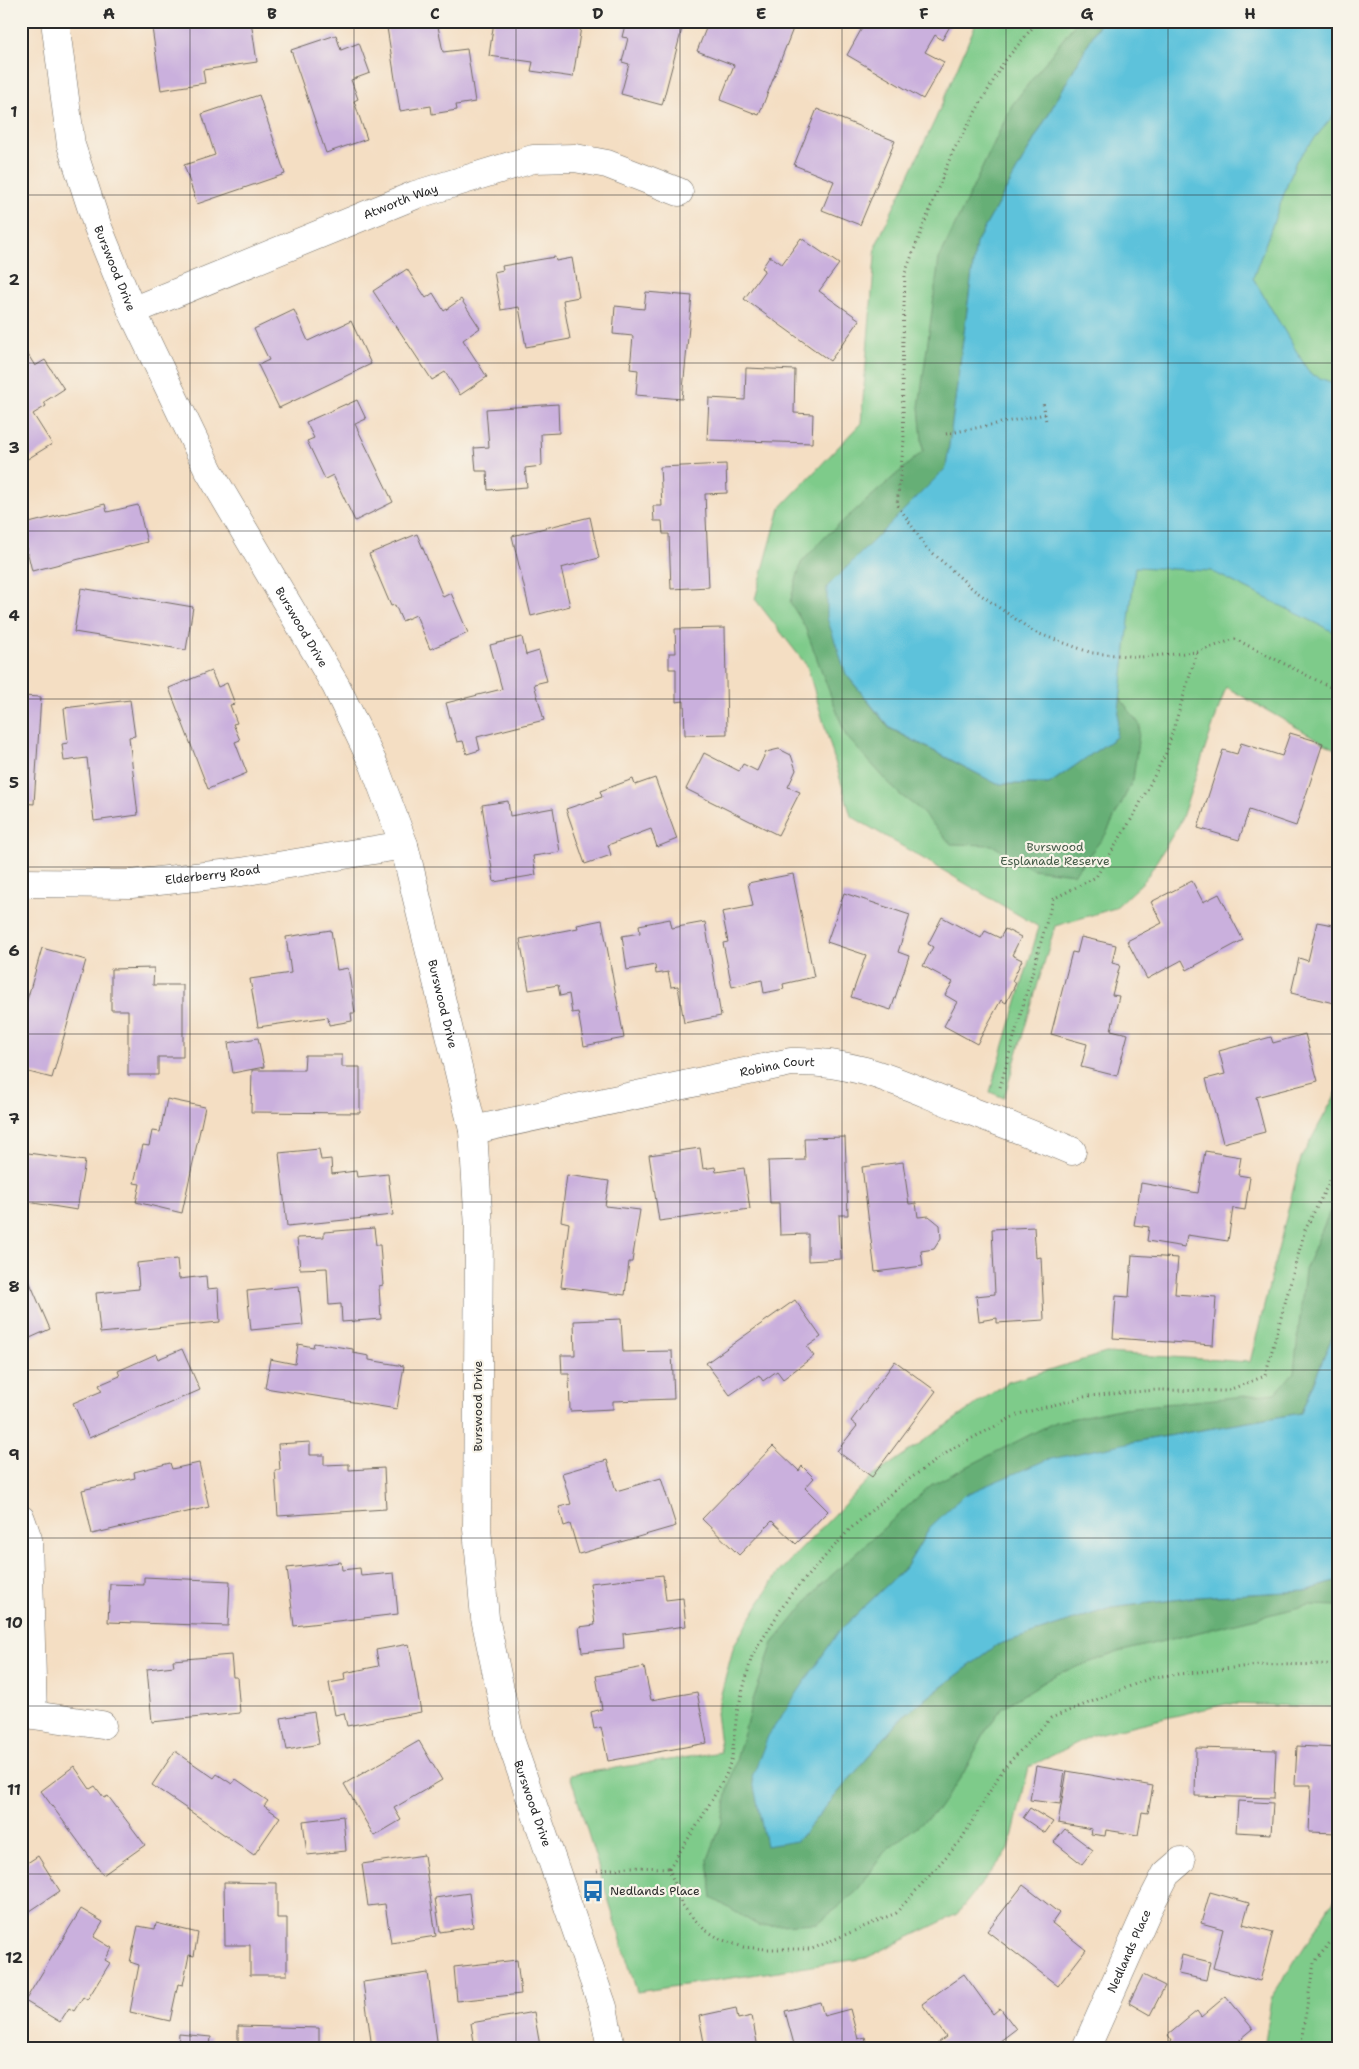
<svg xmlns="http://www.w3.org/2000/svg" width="1359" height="2069" font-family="'Shantell Sans',sans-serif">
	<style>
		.green { fill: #7ecb8a; stroke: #547b5a }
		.forest { fill: #66af76; stroke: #486d50 }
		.water { fill: #5dc2db; stroke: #447683 }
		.building { fill: #cab0dd }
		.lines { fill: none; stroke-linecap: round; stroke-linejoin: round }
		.street-casing { stroke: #716a60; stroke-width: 29 }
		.secondary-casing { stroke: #716a60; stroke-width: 29 }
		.path { stroke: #716a60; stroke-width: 3; stroke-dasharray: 1 4; stroke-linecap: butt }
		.street { stroke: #fff; stroke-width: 28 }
		.secondary { stroke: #fff; stroke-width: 28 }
		.grid { fill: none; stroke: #2b2b2b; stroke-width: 1; stroke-opacity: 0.55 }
		.labels { text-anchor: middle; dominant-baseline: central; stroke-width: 4.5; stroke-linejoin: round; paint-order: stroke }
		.street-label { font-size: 12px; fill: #2b2b2b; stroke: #f7f3e8 }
		.park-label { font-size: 12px; fill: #445b48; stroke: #f7f3e8 }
		.poi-label { font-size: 12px; fill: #2b2b2b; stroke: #f7f3e8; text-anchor: start }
		.neatline { fill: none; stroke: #2b2b2b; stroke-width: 2 }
		.grid-label { font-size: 16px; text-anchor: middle; font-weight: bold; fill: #2b2b2b }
	</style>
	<rect width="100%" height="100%" fill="#f7f3e8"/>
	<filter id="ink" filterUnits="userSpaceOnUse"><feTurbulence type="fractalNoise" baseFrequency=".02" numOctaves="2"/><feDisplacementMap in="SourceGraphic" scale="10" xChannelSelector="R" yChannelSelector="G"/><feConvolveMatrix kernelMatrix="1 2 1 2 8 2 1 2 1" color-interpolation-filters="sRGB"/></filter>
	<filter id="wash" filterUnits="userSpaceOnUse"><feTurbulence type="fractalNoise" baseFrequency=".0096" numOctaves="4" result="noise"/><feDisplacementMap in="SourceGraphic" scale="20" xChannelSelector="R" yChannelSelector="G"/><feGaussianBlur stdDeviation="1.12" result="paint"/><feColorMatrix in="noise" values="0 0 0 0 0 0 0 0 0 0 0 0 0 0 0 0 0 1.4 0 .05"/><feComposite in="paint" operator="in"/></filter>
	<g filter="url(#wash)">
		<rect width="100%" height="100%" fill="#f4dec3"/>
		<g class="green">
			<path d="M977,21h361v730l-112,-64 -46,136 -35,57 -30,28 -60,18 -51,172 -14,-6 49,-165 -188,-111 -44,-150 -52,-67 25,-91 81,-85 15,-178 59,-125z"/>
			<path d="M1338,1090v617l-112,-3 -133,31 -64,32 -20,83 -52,64 -91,44 -229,34 -67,-217 151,-23 -5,-39 18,-68 43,-71 92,-95 139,-97 98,-29 144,9 51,-204z"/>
			<path d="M1338,1894v154h-75l8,-49z"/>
		</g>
		<g class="forest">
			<path d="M1077,21h24l-125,222 -30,225 -119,119 19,87 43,54 108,56h52l67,-47 4,-39 20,27 -7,55 -27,54 -32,40 -42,-5 -40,-24 -41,-1 -33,-36 -19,-14 -53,-58 -41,-109 -15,-25 11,-39 25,-27 97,-85 -4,-44 20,-148 73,-154z"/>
			<path d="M1338,1192v131l-37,90 -174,30 -197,84 -23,39 -68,65 -42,210 106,-125 94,-71 114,-37 85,-11 109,-6 33,-10v25l-29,-1 -190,47 -62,22 -54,33 -17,23 -23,44 -25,36 -52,40 -30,42 -38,31 -59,3 -47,-28 -4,-39 14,-37 6,-33 25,-89 20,-57 47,-57 111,-101 124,-63 69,-14 152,-15 18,-21 11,-102z"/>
		</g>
		<g class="water">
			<path d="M1101,21h237v89l-42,51 -43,117 57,96 28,11v249l-127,-63 -76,-4 -19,170 -67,47h-52l-107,-56 -44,-54 -19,-56v-31l119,-119 30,-225z"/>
			<path d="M1338,1323v258l-33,10 -109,6 -85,11 -114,37 -94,71 -106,125 -31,5 -14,-69 16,-41 71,-105 68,-65 23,-39 34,-32 82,-35 81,-17 174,-30z"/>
		</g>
		<g id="blocks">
			<g class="building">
				<path d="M151,21h100l6,41 -54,8 2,13 -44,7z"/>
				<path d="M386,21h51l6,31 24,-3 8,53 -19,3 1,5 -25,4 -1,-8 -31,5z"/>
				<path d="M494,21h88l-9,56 -42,-6 2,-9 -44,-6z"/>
				<path d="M626,21h58l-22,84 -41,-11 8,-30 -7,-2 6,-24 -6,-1z"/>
				<path d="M709,21h87l-37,94 -39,-15 14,-35 -37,-14z"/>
				<path d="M866,21h4l8,5 2,-5h73l-11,19 -7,-5 -10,17 19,10 -21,37 -76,-44z"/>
				<path d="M336,35l5,15 18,-7 11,30 -19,7 7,19 -4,2 13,38 -41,14 -35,-103z"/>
				<path d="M259,95l26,79 -88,30 -13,-39 31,-10 -13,-41z"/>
				<path d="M817,109l78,32 -35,84 -38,-15 12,-29 -40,-16z"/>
				<path d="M801,238l38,26 -20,27 41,29 -30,41 -86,-62 21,-29 -3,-2 8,-12 12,8z"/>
				<path d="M555,257l1,4 16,-3 7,39 -16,3 7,39 -44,8 -7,-40 -18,3 -7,-38 9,-2 -1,-4z"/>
				<path d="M407,269l19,29 7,-5 11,18 17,-12 19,29 -17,12 24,37 -27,18 -15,-23 -13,8 -59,-89z"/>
				<path d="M646,292l46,4 -10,103 -46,-4 2,-25 -8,-1 3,-33 -20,-2 2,-28 29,3z"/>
				<path d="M21,294l6,10 -6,4z"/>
				<path d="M294,310l14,31 43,-20 20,43 -92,44 -21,-43 11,-5 -15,-31z"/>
				<path d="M27,353l8,13 10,-6 19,29 -20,13 2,4 -13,8 19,30 -31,19v-106z"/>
				<path d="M746,368l49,2 -1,43 19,1 -1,29 -105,-3 2,-42 36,2z"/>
				<path d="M357,400l9,19 -11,5 38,78 -38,19 -22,-46 -8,4 -18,-38 7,-3 -8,-16 40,-18v1z"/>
				<path d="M558,404l1,29 -18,1 1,32 -17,2 2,19 -39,3 -1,-19h-11l-2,-23 15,-1 -3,-38z"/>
				<path d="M726,464l1,29 -22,1 4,93 -38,2 -2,-55h-6l-1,-13h-8l-1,-15h9l-2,-39z"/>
				<path d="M105,504l2,8 31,-7 9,37 -115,29 -11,-46z"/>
				<path d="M590,517l9,41 -38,10 9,38 -39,10 -19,-80z"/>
				<path d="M417,534l26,63 8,-4 17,40 -38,16 -14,-34 -14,6 -7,-16 -4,1 -22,-52z"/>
				<path d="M81,588l112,19 -7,43 -112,-18z"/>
				<path d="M725,628l2,106 -42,1 -1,-34 -8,1v-33h-7v-16h7l-1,-24z"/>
				<path d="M522,637l4,18 13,-4 8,30 -13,3 10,36 -67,17 3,13 -13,4 -4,-13 -6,1 -11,-39 56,-14 -12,-44z"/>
				<path d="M211,671l7,16 9,-4 8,21 -5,1 7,18 -4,1 7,16 -5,2 12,31 -39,16 -39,-101z"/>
				<path d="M21,696l20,1 -7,107 -13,-1z"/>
				<path d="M130,700l5,36 -6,1 9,78 -44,6 -7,-63 -23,3 -2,-17 6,-1 -4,-35z"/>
				<path d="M1290,733l33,10 -27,83 -47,-16 -10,30 -41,-12 25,-78 14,4 4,-11 41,13z"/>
				<path d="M779,749l12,6 5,15 -8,17 12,5 -22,43 -92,-46 18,-36 35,18 4,-7 14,7 9,-19z"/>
				<path d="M655,778l22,61 -20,8 -6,-18 -43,16 3,10 -26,9 -19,-55 36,-12 -2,-6 33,-12 2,6z"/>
				<path d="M508,801l2,15 43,-8 7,44 -27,4 3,19 -42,7 -12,-77z"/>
				<path d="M1338,837v12l-5,-3z"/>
				<path d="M793,874l21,103 -31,7 1,5 -20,4 -2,-13 -30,7 -9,-44 5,-1 -6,-30 31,-6 -5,-23z"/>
				<path d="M1192,881l11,21 16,-8 24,46 -56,30 -5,-10 -35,19 -20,-38 35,-18 -11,-21z"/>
				<path d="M844,893l66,22 -12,37 11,4 -18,54 -40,-13 15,-42 -39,-13z"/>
				<path d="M942,917l39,21 4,-7 15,7 5,-9 16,8 -9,18 10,5 -10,21 4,2 -10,20 -5,-3 -24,44 -33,-18 13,-24 -12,-7 8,-13 -30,-16 10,-19 -5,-3z"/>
				<path d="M670,919l2,9 33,-6 16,94 -37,7 -6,-37 -7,1 -3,-15 -12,2 -1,-9 -28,5 -5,-34 18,-3 -1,-8z"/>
				<path d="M602,920l22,118 -40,8 -6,-34 -6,1 -3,-19 -9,2 -2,-11 -29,5 -9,-51 58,-11 -1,-3z"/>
				<path d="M1317,922l21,4v78l-47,-11 8,-35 9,3z"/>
				<path d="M331,930l6,40 11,-2 7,45h-4l1,8 -23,4 -1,-8 -70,10 -8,-48 41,-6 -5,-36z"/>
				<path d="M1081,937l35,8 -4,18 8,2 -8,30 7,1 -8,34 17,4 -11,42 -36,-9 6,-23 -36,-10 21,-82 5,1z"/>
				<path d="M42,948l44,12 -34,118 -31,-8v-27l2,-7h-2v-15z"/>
				<path d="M154,968l-1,17h30v72h-25v18h-30v-65h-17v-41z"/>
				<path d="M1305,1034l13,47 -62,16 9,35 -42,11 -17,-64 19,-5 -6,-23 52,-14 2,6z"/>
				<path d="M258,1038l6,29 -31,6 -5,-30z"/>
				<path d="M305,1055h37v12h18v46l-109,-1 1,-42h52z"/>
				<path d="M167,1099l38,8 -23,106 -46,-11 4,-18 -6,-1 9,-38 6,1 3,-15 8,1z"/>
				<path d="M845,1137l3,78h-9l2,44 -33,2v-27l-28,1 -1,-32h-9l-2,-42 37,-1 -1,-22z"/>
				<path d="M700,1148l3,21 12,-2 1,5 28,-4 6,41 -91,12 -10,-66z"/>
				<path d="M319,1149l2,11 10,-1 1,15 24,-3 1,6 31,-3 5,41 -106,11 -8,-73z"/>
				<path d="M1205,1151l36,6 -3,18 12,2 -5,33 -12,-2 -5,33 -41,-6 -2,12 -38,-6 2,-14 -15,-2 7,-42 57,10z"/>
				<path d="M21,1152l64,9 -8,49 -56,-9z"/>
				<path d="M903,1162l6,42 7,-1 2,14 11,-1 11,9 1,13 -7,11 -13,2 2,15 -48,6 -13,-105z"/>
				<path d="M567,1175l42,6 -4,25 35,4 -8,52h-3l-4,33 -64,-8 8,-64 -8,-2z"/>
				<path d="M1034,1227l2,31 5,-1 3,63 -47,3v-5l-18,3 -3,-25 19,-2 -3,-65z"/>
				<path d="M374,1228l2,17h4l3,40 -4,1 2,33 -39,3 -1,-18 -12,1 -2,-37 -27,1 -3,-31 27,-1v-5z"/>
				<path d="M1132,1255l46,3 -3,36 41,3 -3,48 -100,-7 3,-42 13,1z"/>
				<path d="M177,1259l2,20 27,-3 1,13 11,-1 2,34 -120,11 -4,-40 43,-4 -2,-26z"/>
				<path d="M21,1262l29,67 -29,13z"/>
				<path d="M299,1286l4,39 -52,5 -4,-39z"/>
				<path d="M795,1300l26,37 -14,10 7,9 -31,23 -6,-8 -14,10 -4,-6 -29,20 -24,-32z"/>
				<path d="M621,1319l2,33 49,-1 2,48 -61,2v8l-43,2 -1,-37h-7l-1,-19h14l-1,-34z"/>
				<path d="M314,1343l39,6v4l16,3v4l35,6 -7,43 -132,-21 5,-29 25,5 3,-20 15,3z"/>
				<path d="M182,1349l18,41 -111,48 -16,-35 29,-12 -3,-6 21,-9 -2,-5 38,-17 2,5z"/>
				<path d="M895,1361l41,30 -64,86 -35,-26 20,-25 -6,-5z"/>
				<path d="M310,1442v13h14v10l25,-1v6l35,-2 2,41 -108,7 -3,-46h5l-2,-26z"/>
				<path d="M773,1446l26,25 3,-5 12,12 -9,10 23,23 -32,33 -24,-23 -33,34 -37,-36z"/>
				<path d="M607,1460l9,31 45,-13 15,48 -97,28 -9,-30 -6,2 -5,-19 12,-3 -9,-31z"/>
				<path d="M170,1463l2,6 27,-6 10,44 -117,27 -10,-44 53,-12 -1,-6z"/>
				<path d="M341,1562l1,8 18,-2 1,8 33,-3 4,41 -104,12 -7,-58z"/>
				<path d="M663,1575l3,25 17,-2 3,28 -63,8 1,14 -42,4 -3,-25 16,-2 -5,-42z"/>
				<path d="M144,1577l86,4 -2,45 -120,-4 2,-38 34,1z"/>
				<path d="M409,1644l12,68 -74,14 -3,-13 -9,2 -6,-32 16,-3 -1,-7 35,-7 -3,-16z"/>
				<path d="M231,1655l2,22h4l3,36 -88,9 -5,-53 27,-3 -1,-6z"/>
				<path d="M644,1667l7,33 46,-8 10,51 -99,18 -7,-34 -7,2 -3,-17 11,-3 -6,-33z"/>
				<path d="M314,1712l5,32 -32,6 -6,-32z"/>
				<path d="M419,1741l23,39 -48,28 7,12 -27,16 -30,-52z"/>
				<path d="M1297,1746l41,2v85l-29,-1 2,-47h-16z"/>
				<path d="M1196,1748l80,2 -2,48 -79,-2z"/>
				<path d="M175,1751l39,27 3,-4 15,10 4,-5 32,22 -4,5 16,11 -26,38 -102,-70z"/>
				<path d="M74,1766l16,23 5,-3 9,12 4,-2 37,49 -42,30 -62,-84z"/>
				<path d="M1036,1766l29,5 -5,33 -30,-4z"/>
				<path d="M1067,1771l86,15 -5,27 -6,-1 -4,23 -32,-5 -1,6 -14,-2 1,-5 -34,-6z"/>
				<path d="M1238,1801l35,2 -2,31 -35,-2z"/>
				<path d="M1030,1808l23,14 -8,11 -22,-15z"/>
				<path d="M343,1816l3,35 -39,4 -4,-34z"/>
				<path d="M1065,1829l28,21 -11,14 -28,-22z"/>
				<path d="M424,1855l12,81 -45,7 -6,-39 -17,2 -6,-42z"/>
				<path d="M38,1856l22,35 -39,26v-50z"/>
				<path d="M224,1882l53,1v35h10v57h-37v-30h-25z"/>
				<path d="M1023,1885l36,28 -7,10 34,27 -28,36 -71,-55z"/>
				<path d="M1210,1892l39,11 -6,21 30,8 -13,49 -47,-13 10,-39 -22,-6z"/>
				<path d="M469,1893l4,34 -33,5 -5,-34z"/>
				<path d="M81,1909l22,13 -9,15 18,11 -7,12 5,3 -23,37 -4,-3 -9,14 -5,-3 -9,14 -35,-21z"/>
				<path d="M156,1923l42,10 -4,23 -5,-1 -6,30 -5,-1 -8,37 -40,-9 9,-47 -9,-3 8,-36 17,3z"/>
				<path d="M1182,1955l28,7 -4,18 -28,-6z"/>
				<path d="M517,1960l4,34 -64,7 -3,-34z"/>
				<path d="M428,1973l10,75h-66l-9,-66z"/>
				<path d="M964,1974l29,40 7,-6 16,21 -25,19h-60l15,-11 -24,-33z"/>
				<path d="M1143,1975l22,11 -15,29 -21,-12z"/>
				<path d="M1226,1996l27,33 -23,19h-66l8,-7 -4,-6 29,-24 4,6z"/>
				<path d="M820,2002l4,14 26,-7 8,30 7,-2 3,11h-73l-10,-37z"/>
				<path d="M736,2008l2,11 14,-3 6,32h-53l-6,-32z"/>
				<path d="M534,2012l6,34 -65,2 -4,-25z"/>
				<path d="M238,2026l81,2v20h-81z"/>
				<path d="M179,2034l32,3 -1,11h-32z"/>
			</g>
		</g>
	</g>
	<g filter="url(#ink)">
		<use href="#blocks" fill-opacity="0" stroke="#716a60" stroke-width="1"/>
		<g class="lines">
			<g class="street-casing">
				<g id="street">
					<path id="s1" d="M132,311l283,-116 118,-36 42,-1 32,6 72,28"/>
					<path id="s2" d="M21,883l110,1 110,-12 163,-27"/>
					<path id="s3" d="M473,1130l318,-68c64,-2 106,20 164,43 39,15 78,29 117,46"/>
					<path d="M21,1519l7,20 5,176 69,10"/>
					<path id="s4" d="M1086,2048l62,-139 18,-35 15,-13"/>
				</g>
			</g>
			<g class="secondary-casing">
				<g id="secondary">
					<path id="s5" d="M55,21l16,124 26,80 35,86 77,160 127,215 38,79 30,80 69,285 6,98 -2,301 8,89 26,124 92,265 8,41"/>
				</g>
			</g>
			<g class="path">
				<path d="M1038,21l-34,41 -52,91 -47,120 -3,100 2,67 -7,64 29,43 48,43 60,42 58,21 49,4 56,-5 38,-13 103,52"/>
				<path d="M1045,414l1,8"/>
				<path d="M946,434l99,-20 -2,-11"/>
				<path d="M1000,1087l53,-188 43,-22 38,-62 32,-62 31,-101"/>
				<path d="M669,1868l29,-44 28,-49 6,-18 5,-45 15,-56 38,-61 60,-66 51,-44 54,-38 64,-33 69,-18 68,-6 70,1 39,-15 40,-146 33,-65"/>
				<path d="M669,1868l12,35 10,13 13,13 16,10 23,8 23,2h46l84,-36 65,-73 42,-71 48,-51 102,-41 106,-12 79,-1"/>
				<path d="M597,1871l31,-4 41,1"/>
				<path d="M1300,2048l14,-85 24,-31"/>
			</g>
			<use href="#street" class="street"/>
			<use href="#secondary" class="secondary"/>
		</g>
	</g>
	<path class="grid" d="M190,21v2027M354,21v2027M516,21v2027M680,21v2027M842,21v2027M1006,21v2027M1168,21v2027M21,195h1317M21,363h1317M21,531h1317M21,699h1317M21,867h1317M21,1034h1317M21,1202h1317M21,1370h1317M21,1538h1317M21,1706h1317M21,1874h1317"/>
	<defs>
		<g id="bus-bare" transform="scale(1.725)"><path d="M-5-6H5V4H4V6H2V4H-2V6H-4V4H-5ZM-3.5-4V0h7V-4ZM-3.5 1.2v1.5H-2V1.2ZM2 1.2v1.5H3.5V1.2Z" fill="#1f6fb2" stroke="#f7f3e8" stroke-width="2.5" paint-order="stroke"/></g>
	</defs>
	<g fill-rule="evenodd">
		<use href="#bus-bare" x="593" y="1891"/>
	</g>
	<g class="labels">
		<g class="street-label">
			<text stroke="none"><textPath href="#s1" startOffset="290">Atworth Way</textPath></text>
			<text stroke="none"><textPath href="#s5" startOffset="256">Burswood Drive</textPath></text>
			<text stroke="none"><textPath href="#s5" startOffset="661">Burswood Drive</textPath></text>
			<text stroke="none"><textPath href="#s2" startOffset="192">Elderberry Road</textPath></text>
			<text stroke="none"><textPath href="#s5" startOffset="1066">Burswood Drive</textPath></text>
			<text stroke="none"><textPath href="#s3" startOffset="311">Robina Court</textPath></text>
			<text transform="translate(478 1406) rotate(-90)">Burswood Drive</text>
			<text stroke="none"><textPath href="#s5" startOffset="1876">Burswood Drive</textPath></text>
			<text stroke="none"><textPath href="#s4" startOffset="106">Nedlands Place</textPath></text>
		</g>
		<g class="park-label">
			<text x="1055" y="847">Burswood<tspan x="1055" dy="14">Esplanade Reserve</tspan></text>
		</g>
		<g class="poi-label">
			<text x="610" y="1891">Nedlands Place</text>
		</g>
	</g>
	<rect width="1359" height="2069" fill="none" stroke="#f7f3e8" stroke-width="55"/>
	<rect x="28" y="28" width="1304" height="2014" class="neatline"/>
	<g class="grid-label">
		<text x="109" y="19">A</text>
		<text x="272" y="19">B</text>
		<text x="435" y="19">C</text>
		<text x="598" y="19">D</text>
		<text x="761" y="19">E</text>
		<text x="924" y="19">F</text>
		<text x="1087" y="19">G</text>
		<text x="1250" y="19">H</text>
		<text x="14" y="117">1</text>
		<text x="14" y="285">2</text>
		<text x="14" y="453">3</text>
		<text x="14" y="621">4</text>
		<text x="14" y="788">5</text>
		<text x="14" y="956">6</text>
		<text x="14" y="1124">7</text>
		<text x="14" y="1292">8</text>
		<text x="14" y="1460">9</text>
		<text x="14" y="1628">10</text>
		<text x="14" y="1795">11</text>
		<text x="14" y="1963">12</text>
	</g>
</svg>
